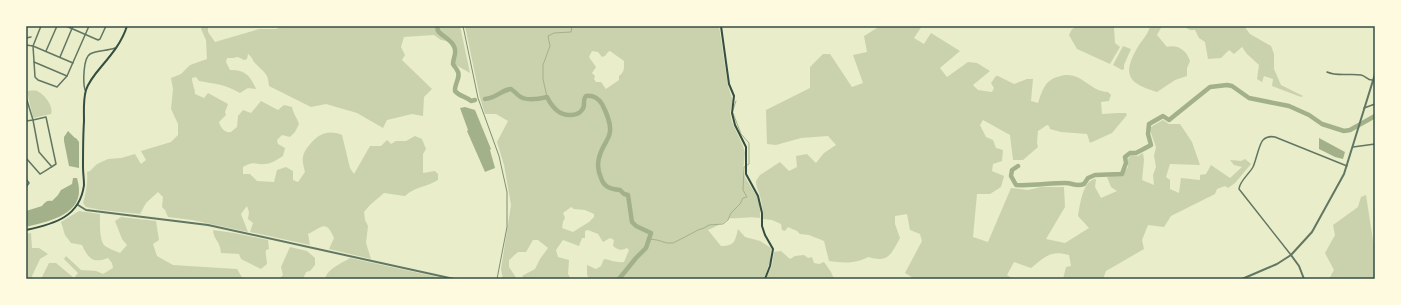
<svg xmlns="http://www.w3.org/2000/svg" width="1401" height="305" font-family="'Space Grotesk',sans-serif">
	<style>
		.green { fill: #cad2ad; fill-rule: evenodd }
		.water { fill: #a3b18a }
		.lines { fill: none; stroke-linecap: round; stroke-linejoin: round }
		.stream { stroke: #a3b18a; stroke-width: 1 }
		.river { stroke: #a3b18a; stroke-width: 4.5 }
		.minor { stroke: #617663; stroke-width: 1.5 }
		.tertiary { stroke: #617663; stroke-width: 2 }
		.secondary { stroke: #344e41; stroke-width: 2 }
		.rail { stroke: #7c8e77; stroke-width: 1 }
		.neatline { fill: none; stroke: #344e41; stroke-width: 1.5 }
	</style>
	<rect width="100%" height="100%" fill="#e9edc9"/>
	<g class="green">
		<path d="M202,26h6v6l7,10 44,-13h17l7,-3h177l10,47 -16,-9 1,-16 -3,-6 -11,-2 -7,-5 -30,2 -3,10 4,8 -3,5 30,29 -8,8 -1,19 -11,-2 -25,6 -4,8 -26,-15 -31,-9 -15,3 -42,-21c-1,-14 -5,-13 -13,-22 -4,-3 -3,-7 -8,-10l-1,5 -3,1 -6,-3 -5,1h-6l-1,4 4,8c15,0 20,5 26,19l-8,-1 -8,5c-16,-9 -24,-9 -41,-12l-3,-4 -4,1c0,6 3,10 3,16l9,4 4,-5 20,11 -3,8 1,3 -7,7c2,6 5,11 12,10l6,-5 1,-11 5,-6 8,3 10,-12 17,9 6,-5 8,2c2,9 5,10 7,17l-4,8 -5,5 -8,-2 -5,5 1,4 7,4 -2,8c-5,3 -12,8 -18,8 -11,1 -10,-4 -22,3v7h7l7,7 17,1 3,-12 9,-3 7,4v9l5,2 7,-10c-1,-4 -3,-11 -2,-15 1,-6 5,-10 8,-14 9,-10 18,-13 31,-8l8,33 4,6 16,-28h11l6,-6 4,4 5,-3h10l9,-5 7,3 4,10 -3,5v19l12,-2 3,3v6c-11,7 -24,7 -33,16l-21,-3 -14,12 -6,7 1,8 3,6 -2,17 5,16 -42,-10 5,-11c-8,-19 -12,-11 -26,-4l2,11 -60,-13 3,-9 -5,-4 1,-7 -2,-6 -6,8 7,18 -56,-12 -24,-3 -3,-7 -3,-3 1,-10 -5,-5 -12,11 -6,11 -39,-4 -15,-3 -3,-4c3,-11 5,-20 4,-31l3,-1 7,-7 11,-5 13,-1 14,-4 6,10 5,-4 -5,-9 30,-9 7,-7v-11l-7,-15 2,-20 -2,-11 10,-4 9,-9 17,-6 -1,-19 -5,-11z"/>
		<path d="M465,26h150l11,1v-1h93l9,60 5,15 -3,11 2,10 11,24 2,7 -2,19 3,7 12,19 2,11v9c-12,-2 -18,1 -30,0l-7,5 -15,7 13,16c14,0 14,-5 17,-17l7,8 15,4 11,7 -1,13 -6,18h-174l-3,-4v-10l9,4 5,-3 3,-7c7,1 12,4 20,3l5,-12 -2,-2c-6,3 -9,2 -14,-2l1,-6 -4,-2 -7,4 -5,-8 -10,-4 -3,1v7h-3l-3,8 -16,-6 -7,10 2,7 11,3 -1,14 3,5h-46l-3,-3 13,-7 5,-10 8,-11 -10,-8h-5l-7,12h-8l-9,8v7l8,12h-14l-2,-10 10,-64 -7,-40 -7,-23 11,-21 -12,-7h-11l-5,-16zM592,51l6,1 4,5 3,-1 3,-4 2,-1 14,10c0,6 1,11 -5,15v4l-13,9 -5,-7h-5l-2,-3 1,-3 -3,-3 4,-6 -7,-10zM571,207l3,2 11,1 9,4v3l-5,5 -16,10 -11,-4 1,-6 2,-4 -2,-5z"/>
		<path d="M877,26h45l-8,12 10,6 7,-11 29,18 -20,17 7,9 21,-15 9,1 13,8 -17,14 5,5 14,2 2,-4 -3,-5 5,-7h2l16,8 13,-5h6l-2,22 7,2c4,-11 6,-22 19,-26 24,-9 30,14 51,15l3,3 -2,6 -8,1 1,12 16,-1h8l1,2 -15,18 -22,10 -3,-9 -26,-2 -11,-3 -1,-3 -2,-1 -9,6 -1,12 1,4 -15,13h-10l-3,-25 -27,-15 -3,5 6,12 7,3 3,8 7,2 -1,11 -9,3 -1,7 12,5 -3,11 -11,7h-13l-4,43 15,5 23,-54 17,2 13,-3h23l1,20 -19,32 19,4 24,-15 -11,-12c2,-11 5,-37 18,-37l-1,8 6,11 16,-7 -6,-4 -4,-10 8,-2 7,1 6,-9v-8l3,-4 7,1 5,-3 1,7 -2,20 12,5 -1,-10 3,-8 -2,-11 2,-9 -6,-17 1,-3 12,-7 6,4h11l12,18 8,23 -30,-1 -4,13 4,3v9l9,4 2,-15 19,2v-5l6,-1 5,-9 19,13 12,-11 -8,-2 -4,-5 11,1 4,-2 6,5 -16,19 -7,5 -3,-2 -8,3 -2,5 -44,22 -7,11 -16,-2 -6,15 2,9 -38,22 -3,8h-40l3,-12 5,-1 -2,-11c-19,-5 -24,2 -38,13l-17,-6 -7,13 6,4h-98l-10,-6 17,-32 -2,-7 -10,-4 -3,-16 -12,2v8l5,14c-9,17 -12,25 -32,19 -12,7 -26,6 -39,4l-5,-20 -15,-6 -9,-1 -3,-3 -9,-4 -3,4 -3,-1 -1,-6 -9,-4 -9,-1c0,-8 -1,-15 -3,-23 -2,-6 -4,-9 -4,-15l4,-6 20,-13 9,9 8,-4 -1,-11 11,-2 9,9 8,-10 12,-8 -8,-9 -27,2 -25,7 -9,-1 -1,-34 44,-22v-21l13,-13h7l22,33 11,-4 -10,-28 14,-3 -3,-16 13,-8z"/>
		<path d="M1079,26h37l-2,2 1,15 5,4 -10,17 -33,-15 -8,-14 3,-6z"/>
		<path d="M1150,26h12l-5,9 10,12c11,-3 20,4 23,14l-3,7v8l-12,4 -18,12c-21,-7 -35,-12 -24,-36 2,-4 4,-8 6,-11 5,-7 9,-11 11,-19z"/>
		<path d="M1183,26h61l6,8 21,12 3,8v15l7,16 22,11 -2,1 -29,-11 1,-7 -9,-3 -2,6 -5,-3 2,-14 -12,-11 -5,-7 -8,7 -5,-4 -8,8 -13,1 -3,-17 -6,-4 -4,-8h-5z"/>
		<path d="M1123,46l8,3 -7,16v4l-2,1 -9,-5z"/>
		<path d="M27,91c2,0 7,-1 10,0 7,3 17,15 14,23l-18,4z"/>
		<path d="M1366,195l8,52h1v32h-46l5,-9 -9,-17 10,-18 -2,-10 25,-18 3,-10z"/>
		<path d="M79,211l21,3c0,8 -1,27 5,32 4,3 11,5 15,7l7,-8 -5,-6 -7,-18 6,-4 35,4 3,19 -6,4 4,12 16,9 64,4 6,10h-202l8,-16h7l18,15 4,-5 -14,-14 2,-3 15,14 15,1 7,3 10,-6 -1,-5 -4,-5c-15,6 -20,0 -26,-13l-11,-2 -6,-8 -4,-13z"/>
		<path d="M213,230l21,3 34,7 1,9 -3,1c-1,4 1,9 1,14l-6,5 -20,-10 -2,-5 -18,-1c-1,-13 -7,-12 -8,-23z"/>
		<path d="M31,233l1,15h7l9,6 -8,5 -8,17 1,3h-7v-45z"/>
		<path d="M290,247l17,4 8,7v7l-5,6 -4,1 -3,7h-24l4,-4 -2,-8z"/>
		<path d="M781,251l9,8 5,-3 9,-1 4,3 4,-1 2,6 5,1 5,-2 7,10 3,7h-68l6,-14 2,-13z"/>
		<path d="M350,258l92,20 3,1h-120c2,-10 17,-16 25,-21z"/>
	</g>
	<g class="water">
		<path d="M465,107l10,3 16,39 -1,1 5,18 -10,4 -18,-41 1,-1 -8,-22z"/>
		<path d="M68,131l7,7h1l3,4v26l-10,-2 -5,-25v-4z"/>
		<path d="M1319,138l26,14 -2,7 -8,-2 -16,-8z"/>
		<path d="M73,178h4c1,4 2,8 2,12 1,26 -34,32 -53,37v-16l16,-5c3,-4 5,-6 10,-5l6,-6 3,-5 11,-6z"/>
	</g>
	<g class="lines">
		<g class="stream">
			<path d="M547,97l-4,-18v-14l7,-19 -2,-10 6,-3 17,-1 1,-6"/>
			<path d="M733,110l3,-9"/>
			<path d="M650,239l7,1 10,3h6l10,-5 15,-8 6,-2 5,-3 14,-1 5,-4 3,-7 9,-9 3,-6 4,-1 -4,-7 1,-23 5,-3v-21l-8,-9 -8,-21"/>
		</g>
		<g class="river">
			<path d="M437,26l1,5c6,7 19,11 17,23 -1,4 -2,7 -2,10 1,2 3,4 4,6 5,6 -3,14 -2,21 5,6 11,5 16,10l4,-1"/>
			<path d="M485,99c12,-1 16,-9 26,-10 3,2 4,3 7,6 7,7 21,4 29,2 5,10 12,19 24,18 4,0 8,-1 11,-5 4,-4 0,-10 4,-14 7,-1 12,2 16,8 4,8 9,18 8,27 0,4 -2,7 -4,11 -7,12 -11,23 -5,36 3,9 9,11 19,12l4,4 4,1 4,27 4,4 15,7 -5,15 -10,10 -17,21"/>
			<path d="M1018,166l-6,4 -1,6 5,9c17,1 33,-2 49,-2 9,0 10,4 19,1l4,-6 7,-3 27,-1 4,-11 -1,-6 5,-4h6l15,-8 -3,-11 1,-10 14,-8 6,4 41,-33 17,-2 5,1 17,12 40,8 20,9 13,9 22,7 6,-1 25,-14"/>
		</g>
		<g class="minor">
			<path d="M41,26l-8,20 2,31 3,3 19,7 10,-11 22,-50"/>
			<path d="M66,26l32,14 2,-1 6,-13"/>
			<path d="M26,38l5,-1"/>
			<path d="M26,45l7,1 40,17"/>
			<path d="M46,51l11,-25"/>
			<path d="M60,57l13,-31"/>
			<path d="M34,62l33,14"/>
			<path d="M1327,72c11,5 22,1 34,3 5,1 6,5 11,5"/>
			<path d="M85,90c-2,-7 -2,-32 5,-36 7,-4 17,-3 25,-6"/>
			<path d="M26,97l7,23 -7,1"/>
			<path d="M1364,108l11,-4"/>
			<path d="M1353,147l22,-3"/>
			<path d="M26,158l14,16c6,-3 11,-7 16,-10l-10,-47 -13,3 6,32 13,15"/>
			<path d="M26,179l3,4 -3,4"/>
			<path d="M1291,255l-52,-66c0,-7 10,-15 14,-22 3,-6 6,-23 10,-27 3,-3 7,-4 12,-3l72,29"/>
		</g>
		<g class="tertiary">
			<path d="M78,205l8,5 122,15 246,54"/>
			<path d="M1291,255l8,11 5,13"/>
			<path d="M1242,279l35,-15 14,-9 21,-23 32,-58 31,-100"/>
		</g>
		<g class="secondary">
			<path d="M721,26l8,58 5,12 -2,17 3,12 11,22v27l12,22 4,17v13l3,9 8,14 -3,17 -5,13"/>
			<path d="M26,230c28,-6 54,-13 58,-45 0,-6 -1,-12 -1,-18 0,-16 0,-31 1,-46 0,-10 -1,-21 2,-31 3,-9 9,-16 15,-23 11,-13 21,-25 26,-41"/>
		</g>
		<path class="rail" d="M463,26l15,72 21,58 8,36v35l-10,52"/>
	</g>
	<rect width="1401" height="305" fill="none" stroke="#fefae0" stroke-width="54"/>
	<rect x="27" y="27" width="1347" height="251" class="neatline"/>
</svg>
